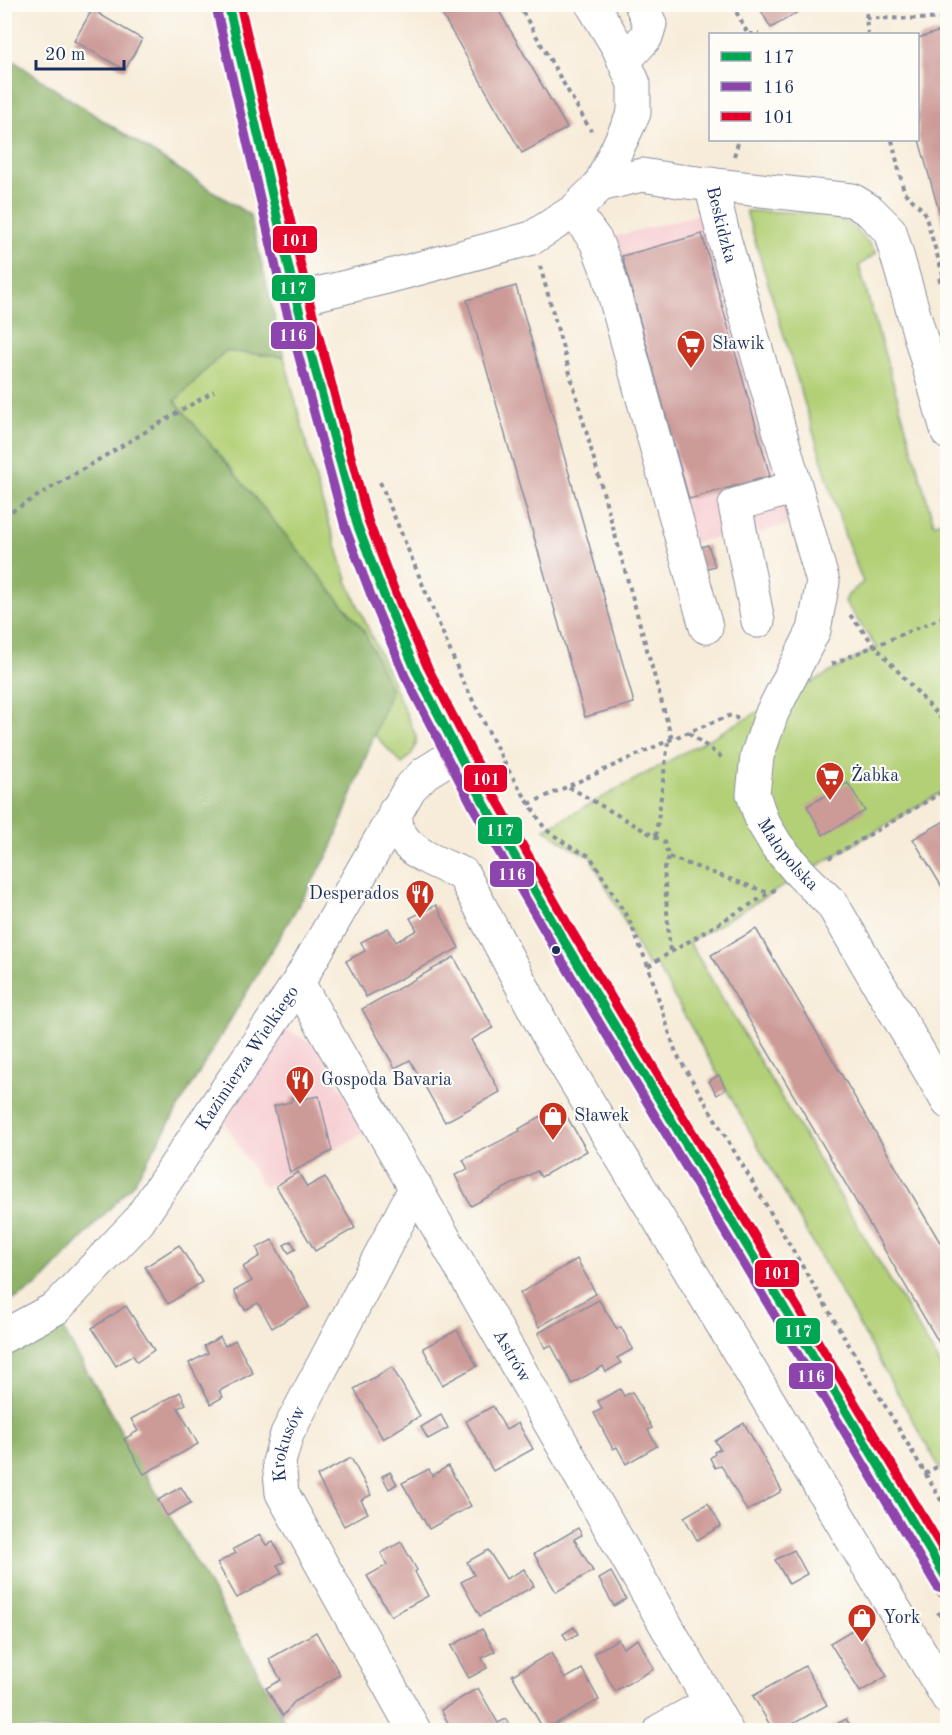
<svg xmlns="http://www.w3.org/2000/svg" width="952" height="1735" font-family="'Old Standard TT',serif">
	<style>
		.built { fill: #f7cfd3 }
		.green { fill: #b3d077; stroke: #67806a; stroke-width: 1.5 }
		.forest { fill: #8eb268; stroke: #547063; stroke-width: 1.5 }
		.building { fill: #cc9a97 }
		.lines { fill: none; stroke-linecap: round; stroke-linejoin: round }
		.minor-casing { stroke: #898e9c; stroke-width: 35 }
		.major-casing { stroke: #898e9c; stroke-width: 35 }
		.path { stroke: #898e9c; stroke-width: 4; stroke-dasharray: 4.5 4.5; stroke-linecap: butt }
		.minor { stroke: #fff; stroke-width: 33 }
		.major { stroke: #f3c26a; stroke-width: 33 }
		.bus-1-casing { stroke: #fdfcf7; stroke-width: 14 }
		.bus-2-casing { stroke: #fdfcf7; stroke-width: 14 }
		.bus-3-casing { stroke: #fdfcf7; stroke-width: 14 }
		.bus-1 { stroke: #00a651; stroke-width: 9 }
		.bus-2 { stroke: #8e44ad; stroke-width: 9 }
		.bus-3 { stroke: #e4002b; stroke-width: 9 }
		.bus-dot { fill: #1b2f5e; stroke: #fdfcf7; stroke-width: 2 }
		.labels { text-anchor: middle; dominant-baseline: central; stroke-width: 4.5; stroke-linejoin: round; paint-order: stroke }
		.street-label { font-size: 18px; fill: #1b2f5e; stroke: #fdfcf7 }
		.poi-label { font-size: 18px; fill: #1b2f5e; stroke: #fdfcf7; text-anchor: start }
		.line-badge { stroke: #fdfcf7; stroke-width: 2 }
		.badge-label { font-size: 16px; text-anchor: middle; font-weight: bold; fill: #fff }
	</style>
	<rect width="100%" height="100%" fill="#fdfcf7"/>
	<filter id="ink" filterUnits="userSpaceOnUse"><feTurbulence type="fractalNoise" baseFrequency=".0167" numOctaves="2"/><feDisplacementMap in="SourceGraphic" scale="12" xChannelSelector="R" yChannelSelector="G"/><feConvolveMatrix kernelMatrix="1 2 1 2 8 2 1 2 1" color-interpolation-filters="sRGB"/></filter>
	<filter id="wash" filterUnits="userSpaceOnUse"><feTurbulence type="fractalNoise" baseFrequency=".008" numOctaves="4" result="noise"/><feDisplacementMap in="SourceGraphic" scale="24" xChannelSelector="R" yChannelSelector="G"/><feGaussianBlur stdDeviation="1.35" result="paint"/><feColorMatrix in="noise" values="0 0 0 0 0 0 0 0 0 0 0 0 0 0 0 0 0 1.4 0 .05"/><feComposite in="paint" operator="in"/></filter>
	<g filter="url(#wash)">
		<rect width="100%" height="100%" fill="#f7ecd9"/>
		<g class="built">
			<path d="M696,215l10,16 86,293 -73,19 -2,-6 -26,6 -83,-289 5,-17z"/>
			<path d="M281,1026l36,21 49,85 -102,56 -40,-67z"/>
		</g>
		<g class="green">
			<path d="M746,211c25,1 70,-1 93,8 16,6 28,21 37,34l-17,13 75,258 13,-5v270l-258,153 258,434v105l-292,-518 -7,3 -58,-110 -18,-8 -27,-19 331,-182 -31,-45 3,-7 15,-13 -18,-46z"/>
			<path d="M225,351l59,6 35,135 29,91 68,153c2,13 -5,19 -14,28l-28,-30 17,-44 -216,-290z"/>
		</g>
		<g class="forest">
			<path d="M5,55l60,41 185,119 34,142 -59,-6 -50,50 188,228 28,61 -61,162 -197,332 -96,102 -32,19z"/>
			<path d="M60,1324l185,324 44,82h-284v-373z"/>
		</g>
		<g id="blocks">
			<g class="building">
				<path d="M83,4h22l-6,10 43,25 -17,31 -51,-29 18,-31z"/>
				<path d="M436,4h59l72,124 -45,25z"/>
				<path d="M757,4h54l-40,24z"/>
				<path d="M941,31l7,24 -1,185 -29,-104v-98z"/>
				<path d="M702,234l68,242 -81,23 -67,-243z"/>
				<path d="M516,286l118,417 -49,14 -118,-417z"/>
				<path d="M708,545l7,21 -22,6 -6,-21z"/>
				<path d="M848,783l17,28 -42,24 -16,-29z"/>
				<path d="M948,819v78l-35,-58z"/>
				<path d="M436,905l23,43 -93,49 -20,-36 19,-10 -4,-9 27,-14 8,14 21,-12 -7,-12z"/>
				<path d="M756,929l192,327v102l-237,-403z"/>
				<path d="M454,957l39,71 -22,12 29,52 -55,30 -35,-62 -15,8 -33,-59z"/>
				<path d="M719,1075l7,14 -9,6 -8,-14z"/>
				<path d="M299,1096l3,3 17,-3 13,55 -42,22 -16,-67 17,-4 1,-5z"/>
				<path d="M560,1105l27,46 -46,26 -4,-6 -66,35 -16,-31 13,-6 -5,-9 57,-29 -1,-2z"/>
				<path d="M298,1172l9,15 18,-10 30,51 -40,23 -39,-65z"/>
				<path d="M272,1240l37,67 -37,21 -14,-25 -13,7 -11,-19 18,-10 -9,-14 17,-11 -3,-8z"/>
				<path d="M291,1241l5,8 -7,4 -5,-8z"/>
				<path d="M179,1245l23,37 -34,22 -23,-37z"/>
				<path d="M577,1259l19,35 -57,33 -19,-34z"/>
				<path d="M599,1300l18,29 4,-2 12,22 -16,9 4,5 -15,9 -3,-6 -31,18 -21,-39 -6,3 -7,-15z"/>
				<path d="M126,1306l28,44 -17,12 -4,-7 -17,11 -24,-38z"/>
				<path d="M457,1330l20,36 -35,19 -19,-37z"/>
				<path d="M220,1337l5,9 10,-6 18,33 -34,18 4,6 -12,7 -22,-41 19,-10 -4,-7z"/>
				<path d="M392,1367l28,49 -37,23 -29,-50z"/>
				<path d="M620,1389l4,7 8,-4 20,36 -4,2 9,16 -31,18 -9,-17 -4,2 -19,-36 8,-4 -4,-8z"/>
				<path d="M180,1392l6,12 -8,4 20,36 -54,30 -20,-35 14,-8 -7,-12z"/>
				<path d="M493,1406l13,24 12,-7 15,26 -40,22 -27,-50z"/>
				<path d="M441,1415l7,13 -20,11 -7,-12z"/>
				<path d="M744,1423l38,68 -35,20 -26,-46 -6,3 -5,-10 5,-4 -1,-2 6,-3 -5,-8z"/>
				<path d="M351,1458l20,37 -10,5 7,13 -24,13 -27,-50z"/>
				<path d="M448,1466l23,40 -42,23 -27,-46 27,-14 3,7z"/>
				<path d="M390,1472l7,12 -8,5 -7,-13z"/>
				<path d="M181,1487l10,16 -24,13 -9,-16z"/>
				<path d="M708,1503l13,23 -24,14 -13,-23z"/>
				<path d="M578,1528l4,7 -8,4 19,32 -37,21 -22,-38z"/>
				<path d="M260,1535l6,10 7,-3 11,20 -7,3 5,8 -45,25 -20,-35 19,-10 -3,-4z"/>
				<path d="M401,1542l16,28 -2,2 13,24 -37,20 -24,-40 20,-11 -6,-12z"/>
				<path d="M488,1550l18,29 18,-10 10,17 -54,30 -19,-34 13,-7 -7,-13z"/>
				<path d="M794,1550l13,24 -18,10 -14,-24z"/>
				<path d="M611,1572l15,27 -12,7 -15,-27z"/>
				<path d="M574,1627l4,7 -11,6 -4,-6z"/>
				<path d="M857,1627l30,49 -27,16 -30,-49z"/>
				<path d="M482,1629l13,22 -13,7 5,10 -18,10 -18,-32z"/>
				<path d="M316,1632l24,43 -46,27 -11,14 -17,-28 15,-8 -12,-21z"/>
				<path d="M618,1639l5,9 15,-9 16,30 -39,22 -21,-38z"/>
				<path d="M551,1653l14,26 17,-10 17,31 -55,30 -32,-55z"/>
				<path d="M805,1666l22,39 -45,25h-9l-20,-34z"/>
				<path d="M478,1688l20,35 8,-4 6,11h-60l-11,-20z"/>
				<path d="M846,1719l7,11h-27z"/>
			</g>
		</g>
	</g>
	<g filter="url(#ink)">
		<use href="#blocks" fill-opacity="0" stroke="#898e9c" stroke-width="1.5"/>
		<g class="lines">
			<g class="minor-casing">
				<g id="minor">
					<path d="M624,61l22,-24 4,-13 -9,-20"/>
					<path id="s1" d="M711,184l13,54 99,344 -9,48 -42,83 -15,43 -4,38 9,27 15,25 24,28 31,30 116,198"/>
					<path d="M600,185l42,-10 37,6 173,19 18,11 20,20 58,202"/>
					<path d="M574,211l22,30 13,34 97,352"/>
					<path d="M296,299l87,-21 149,-40 42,-27 26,-26 34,-72v-29l-16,-37 -26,-43"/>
					<path d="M758,621l-23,-116 60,-18"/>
					<path d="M395,811c1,7 1,17 5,23 12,21 42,31 63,40l87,165 398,659"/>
					<path id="s2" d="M298,983l428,747"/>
					<path id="s3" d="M4,1336l52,-28 82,-86 160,-239 112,-195 15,-15 32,-20"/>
					<path id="s4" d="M414,1730l-132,-237 -3,-31 8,-28 129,-247"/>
					<path d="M661,1730l49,-27"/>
				</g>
			</g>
			<g class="major-casing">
				<path id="major" d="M228,4l68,295 61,225 26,69 33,78 68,132 77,133 387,646"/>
			</g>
			<g class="path">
				<path d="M518,4l73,127"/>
				<path d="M732,4l16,30"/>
				<path d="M868,4l-2,14 2,16"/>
				<path d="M927,4l21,14"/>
				<path d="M866,18l82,1"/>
				<path d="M749,34h10"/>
				<path d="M892,140l12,52 20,19 20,67 -7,3"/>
				<path d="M734,156l5,-16"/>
				<path d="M540,266l132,473"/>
				<path d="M380,482l81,195 46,91 38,61 27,19 18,8 39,64 19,46 28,87 272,459"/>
				<path d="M4,516l210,-125"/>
				<path d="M850,615l26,32 72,79"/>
				<path d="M832,664l116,-49"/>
				<path d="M689,733l35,26"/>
				<path d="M569,787l95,55 5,15 -5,12 6,84"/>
				<path d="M529,804l143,-65 59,-24 7,4"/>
				<path d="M656,836l12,-94"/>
				<path d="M669,857l100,36"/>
				<path d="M829,858l119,-69"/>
				<path d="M648,966l128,-77"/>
				<path d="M925,1474l23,-14"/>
				<path d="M938,1612l10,16"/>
			</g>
			<use href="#minor" class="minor"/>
			<use href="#major" class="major"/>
			<g class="bus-1-casing">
				<path id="bus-1" d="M228,4l68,295 61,225 26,69 33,78 68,132 77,133 387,645"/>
			</g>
			<g class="bus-2-casing">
				<path id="bus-2" d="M216,7l68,295 61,225 27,71 33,78 69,133 77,133 387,646"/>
			</g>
			<g class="bus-3-casing">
				<path id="bus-3" d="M240,4l68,292 60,224 26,69 33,77 68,131 76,133 377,628"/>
			</g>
			<use href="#bus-1" class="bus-1"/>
			<use href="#bus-2" class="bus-2"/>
			<use href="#bus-3" class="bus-3"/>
		</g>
	</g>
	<defs>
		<g id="supermarket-pin" transform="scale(1.5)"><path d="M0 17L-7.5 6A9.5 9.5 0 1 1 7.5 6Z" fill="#c8321e" stroke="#fdfcf7"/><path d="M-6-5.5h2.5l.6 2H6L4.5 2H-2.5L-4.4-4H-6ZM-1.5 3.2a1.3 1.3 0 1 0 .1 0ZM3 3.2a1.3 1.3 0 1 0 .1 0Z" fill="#fff"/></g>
		<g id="restaurant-pin" transform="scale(1.5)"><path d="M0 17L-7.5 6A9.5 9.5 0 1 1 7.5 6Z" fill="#c8321e" stroke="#fdfcf7"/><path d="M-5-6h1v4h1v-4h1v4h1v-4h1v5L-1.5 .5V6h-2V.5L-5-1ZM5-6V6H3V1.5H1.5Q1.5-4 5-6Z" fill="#fff"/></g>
		<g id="shop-pin" transform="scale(1.5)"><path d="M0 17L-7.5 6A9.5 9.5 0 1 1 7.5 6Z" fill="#c8321e" stroke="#fdfcf7"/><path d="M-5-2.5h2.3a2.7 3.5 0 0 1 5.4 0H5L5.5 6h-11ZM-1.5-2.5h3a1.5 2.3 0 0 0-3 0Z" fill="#fff"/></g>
	</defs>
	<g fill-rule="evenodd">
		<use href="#supermarket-pin" x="691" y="344"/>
		<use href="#supermarket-pin" x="830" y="776"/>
		<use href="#restaurant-pin" x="420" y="894"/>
		<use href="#restaurant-pin" x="300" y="1080"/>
		<use href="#shop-pin" x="553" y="1116"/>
		<use href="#shop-pin" x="862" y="1618"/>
	</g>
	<circle class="bus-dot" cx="556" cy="950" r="5"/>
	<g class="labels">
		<g class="street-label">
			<text stroke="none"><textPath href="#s1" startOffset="42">Beskidzka</textPath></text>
			<text stroke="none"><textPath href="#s1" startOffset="710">Małopolska</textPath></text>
			<text stroke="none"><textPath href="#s3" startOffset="375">Kazimierza Wielkiego</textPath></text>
			<text stroke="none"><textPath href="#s2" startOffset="430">Astrów</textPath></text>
			<text stroke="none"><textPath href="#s4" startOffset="322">Krokusów</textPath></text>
		</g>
		<g class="poi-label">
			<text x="712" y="344">Sławik</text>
			<text x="851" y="776">Żabka</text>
			<text x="399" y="894" text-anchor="end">Desperados</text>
			<text x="321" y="1080">Gospoda Bavaria</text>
			<text x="574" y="1116">Sławek</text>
			<text x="883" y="1618">York</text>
		</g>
	</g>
	<g class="line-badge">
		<rect x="272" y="225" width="46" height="29" rx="6" fill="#e4002b"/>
		<rect x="271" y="274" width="45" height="28" rx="6" fill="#00a651"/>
		<rect x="270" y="321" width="46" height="29" rx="6" fill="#8e44ad"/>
		<rect x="463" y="764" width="45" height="29" rx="6" fill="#e4002b"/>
		<rect x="477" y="816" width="46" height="29" rx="6" fill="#00a651"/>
		<rect x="489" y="860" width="46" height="28" rx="6" fill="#8e44ad"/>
		<rect x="754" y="1259" width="46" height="29" rx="6" fill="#e4002b"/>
		<rect x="775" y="1317" width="46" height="28" rx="6" fill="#00a651"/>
		<rect x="788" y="1362" width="46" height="28" rx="6" fill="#8e44ad"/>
	</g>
	<g class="badge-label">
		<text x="295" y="246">101</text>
		<text x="293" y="294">117</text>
		<text x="293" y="341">116</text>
		<text x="486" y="785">101</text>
		<text x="500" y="836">117</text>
		<text x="512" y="880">116</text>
		<text x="777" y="1279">101</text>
		<text x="798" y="1337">117</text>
		<text x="811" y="1382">116</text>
	</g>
	<rect width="952" height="1735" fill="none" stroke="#fdfcf7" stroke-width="24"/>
	<rect x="709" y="33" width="210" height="108" fill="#fdfcf7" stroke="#a3aaba" stroke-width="1.5"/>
	<rect x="721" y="52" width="30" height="9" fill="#00a651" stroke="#a3aaba" stroke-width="1.5"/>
	<text x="763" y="63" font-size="18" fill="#1b2f5e">117</text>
	<rect x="721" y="82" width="30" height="9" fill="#8e44ad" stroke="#a3aaba" stroke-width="1.5"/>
	<text x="763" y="93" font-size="18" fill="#1b2f5e">116</text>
	<rect x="721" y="112" width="30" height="9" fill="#e4002b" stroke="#a3aaba" stroke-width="1.5"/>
	<text x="763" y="123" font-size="18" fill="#1b2f5e">101</text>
	<path d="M36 60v9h88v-9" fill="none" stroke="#1b2f5e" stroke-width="3"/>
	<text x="45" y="60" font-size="18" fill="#1b2f5e" stroke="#fdfcf7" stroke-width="4.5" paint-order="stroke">20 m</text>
</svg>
